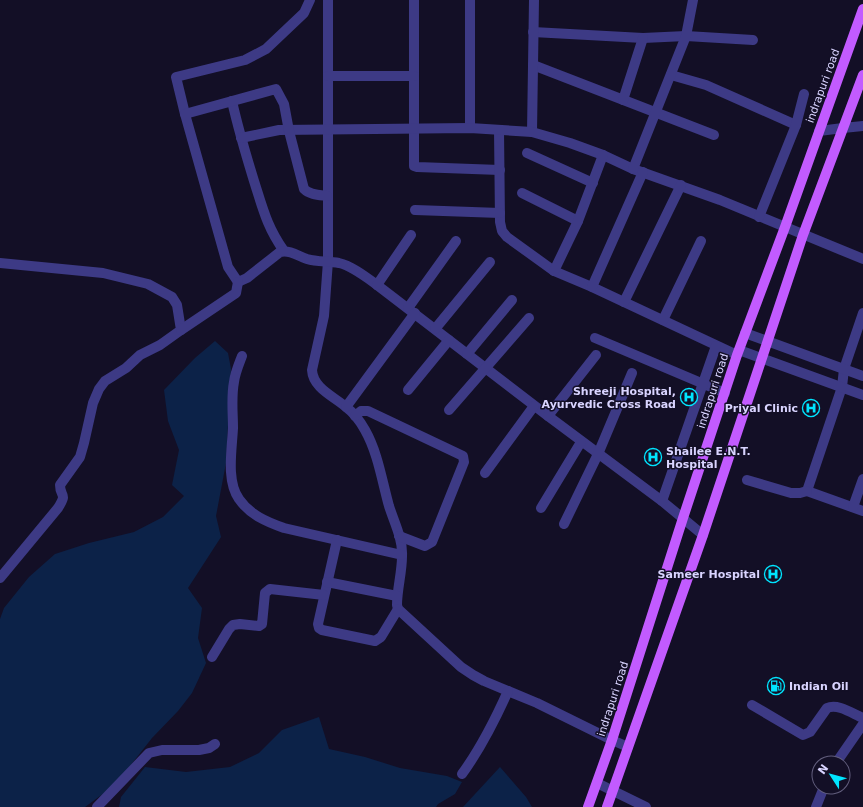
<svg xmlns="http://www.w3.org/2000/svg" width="863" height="807" font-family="'DejaVu Sans',sans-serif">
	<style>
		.water { fill: #0c2248 }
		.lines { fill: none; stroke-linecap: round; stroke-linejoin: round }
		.minor { stroke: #3d3a85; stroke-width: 10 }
		.major { stroke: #c25bff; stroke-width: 10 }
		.labels { text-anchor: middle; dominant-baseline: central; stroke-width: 3; stroke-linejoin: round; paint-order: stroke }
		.street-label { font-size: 11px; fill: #d9d4ff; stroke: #130f26 }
		.poi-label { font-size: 11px; font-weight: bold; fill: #d9d4ff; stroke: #130f26; text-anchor: end }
	</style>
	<rect width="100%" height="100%" fill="#130f26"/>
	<g class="water">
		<path d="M215,341l13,12 3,16 -5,94 -10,53 5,21 -33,51 14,20 -4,30 8,25 -14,30 -14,18 -26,27 -37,47 -30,22h-85v-188l4,-11 25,-31 26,-23 34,-11 45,-11 29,-15 21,-21 -12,-11 7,-35 -11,-29 -4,-31 31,-32z"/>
		<path d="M319,717l10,32 36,8 35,11 47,8 15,6 -7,12 -17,10 -2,3h-317l2,-10 24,-30 41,5 44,-5 29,-14 23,-23z"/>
		<path d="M500,767l26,30 6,10h-69z"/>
	</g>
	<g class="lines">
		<g class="minor">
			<path d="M328,0v261l-4,55 -12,54c1,18 21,26 34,37 8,6 14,14 19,23 13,23 17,51 24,76 5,16 14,33 13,50 0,17 -5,33 -5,49l1,4 63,58 12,8 11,6 53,22 75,37 16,7"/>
			<path d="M414,0v166l3,1 83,3"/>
			<path d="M470,0v128"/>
			<path d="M533,32l110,6 43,-2 67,4"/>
			<path d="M533,65l181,70"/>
			<path d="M671,75l35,10 90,40"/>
			<path d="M328,76h86"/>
			<path d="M623,100l20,-62"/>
			<path d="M232,101c6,27 14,54 22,80 9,28 13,46 30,70"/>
			<path d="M185,114l-9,-37 69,-17 21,-11 38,-36 6,-13"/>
			<path d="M499,130l1,92 2,9 5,6 47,34 38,16 145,68"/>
			<path d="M819,131l24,-3 20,-2"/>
			<path d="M532,132l2,-132"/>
			<path d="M241,138l38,-8 191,-2 62,4 38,11 33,12 30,14 87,31 143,59"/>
			<path d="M527,153l66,30"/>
			<path d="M633,169l53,-133 7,-36"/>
			<path d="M522,193l56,28"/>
			<path d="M327,196c-8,-1 -17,-1 -23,-7l-15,-58 -5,-27 -8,-15 -91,25 43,153 10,15 9,-4 33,-26c11,-2 18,4 27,7 10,3 21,2 32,4 13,3 27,14 38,22l171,131 114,85 41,34"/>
			<path d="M415,210l85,3"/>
			<path d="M759,217l37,-92 8,-31"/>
			<path d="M0,263l103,10 45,11 24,13 5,8 4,25 -21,15 -20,10 -14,13 -21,13 -6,8 -6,14 -9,40 -4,14 -20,28c0,13 8,7 -2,23l-58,70"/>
			<path d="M554,271l24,-50 25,-66"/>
			<path d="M377,285l34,-50"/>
			<path d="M592,287l51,-115"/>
			<path d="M624,302l57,-117"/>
			<path d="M408,308l48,-67"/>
			<path d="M863,313l-19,56 -2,18 -35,104 56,20"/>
			<path d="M663,320l38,-79"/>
			<path d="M435,329l55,-67"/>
			<path d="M181,330l55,-37 2,-11"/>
			<path d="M745,333l118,43"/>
			<path d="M595,338l130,55"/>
			<path d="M739,350l124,45"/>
			<path d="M467,354l45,-54"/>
			<path d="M242,356c-3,8 -7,17 -8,26 -3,15 -1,31 -1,46 -1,21 -7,53 6,71 11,16 28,23 45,29l118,27"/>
			<path d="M408,390l41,-50"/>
			<path d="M346,407l69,-94"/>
			<path d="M449,410l80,-92"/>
			<path d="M355,416l6,-5h7l95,45 1,6 -32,80 -7,4 -26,-10"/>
			<path d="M548,416l48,-61"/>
			<path d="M485,473l49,-67"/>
			<path d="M747,480l44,13h9l7,-2"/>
			<path d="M662,501l54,-155"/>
			<path d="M853,507l10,-28"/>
			<path d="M541,508l40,-66"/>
			<path d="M564,524l34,-70 34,-81"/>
			<path d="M337,540l-19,84 1,4 3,2 53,11 6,-4 17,-28"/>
			<path d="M327,582l70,14"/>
			<path d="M212,657l17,-28 4,-4 7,-1 19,2 3,-2 3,-31 5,-4 54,6"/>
			<path d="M752,705l51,30 7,-3 17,-24c11,-5 26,6 36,10"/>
			<path d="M836,763l27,-39"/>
			<path d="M462,774c19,-26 33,-54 46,-83"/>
			<path d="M597,783l49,24"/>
			<path d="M97,807l52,-54 13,-3h37l10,-2 6,-4"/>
			<path d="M816,807l8,-20"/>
		</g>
		<g class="major">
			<path d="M588,807l24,-67 71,-222 54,-163 48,-128 78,-218"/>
			<path d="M607,807l96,-272 100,-300 60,-160"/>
		</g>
	</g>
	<defs>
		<g id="hospital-ring" transform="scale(0.9)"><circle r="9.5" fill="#130f26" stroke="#00e5ff" stroke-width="1.5"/><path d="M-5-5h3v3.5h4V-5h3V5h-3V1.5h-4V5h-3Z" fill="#00e5ff"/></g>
		<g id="fuel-ring" transform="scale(0.9)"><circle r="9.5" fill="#130f26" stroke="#00e5ff" stroke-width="1.5"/><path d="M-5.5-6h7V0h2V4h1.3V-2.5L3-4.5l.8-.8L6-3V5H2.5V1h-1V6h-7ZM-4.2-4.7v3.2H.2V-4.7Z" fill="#00e5ff"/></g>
	</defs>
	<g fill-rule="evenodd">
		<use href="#hospital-ring" x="689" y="397"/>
		<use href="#hospital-ring" x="811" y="408"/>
		<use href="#hospital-ring" x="653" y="457"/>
		<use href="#hospital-ring" x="773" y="574"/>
		<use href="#fuel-ring" x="776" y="686"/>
	</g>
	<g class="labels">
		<g class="street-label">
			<text transform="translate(823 86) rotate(-70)">indrapuri road</text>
			<text transform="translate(713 391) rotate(-72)">indrapuri road</text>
			<text transform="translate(613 699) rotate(-72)">indrapuri road</text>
		</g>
		<g class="poi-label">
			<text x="676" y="391">Shreeji Hospital,<tspan x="676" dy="13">Ayurvedic Cross Road</tspan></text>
			<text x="798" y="408">Priyal Clinic</text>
			<text x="666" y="451" text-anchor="start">Shailee E.N.T.<tspan x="666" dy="13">Hospital</tspan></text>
			<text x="760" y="574">Sameer Hospital</text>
			<text x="789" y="686" text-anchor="start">Indian Oil</text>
		</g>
	</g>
	<g transform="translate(831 775) rotate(306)"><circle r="19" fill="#130f26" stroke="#625e7d"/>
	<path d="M0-3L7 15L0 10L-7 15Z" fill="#00e5ff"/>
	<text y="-6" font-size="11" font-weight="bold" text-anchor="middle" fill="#d9d4ff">N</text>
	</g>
</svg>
